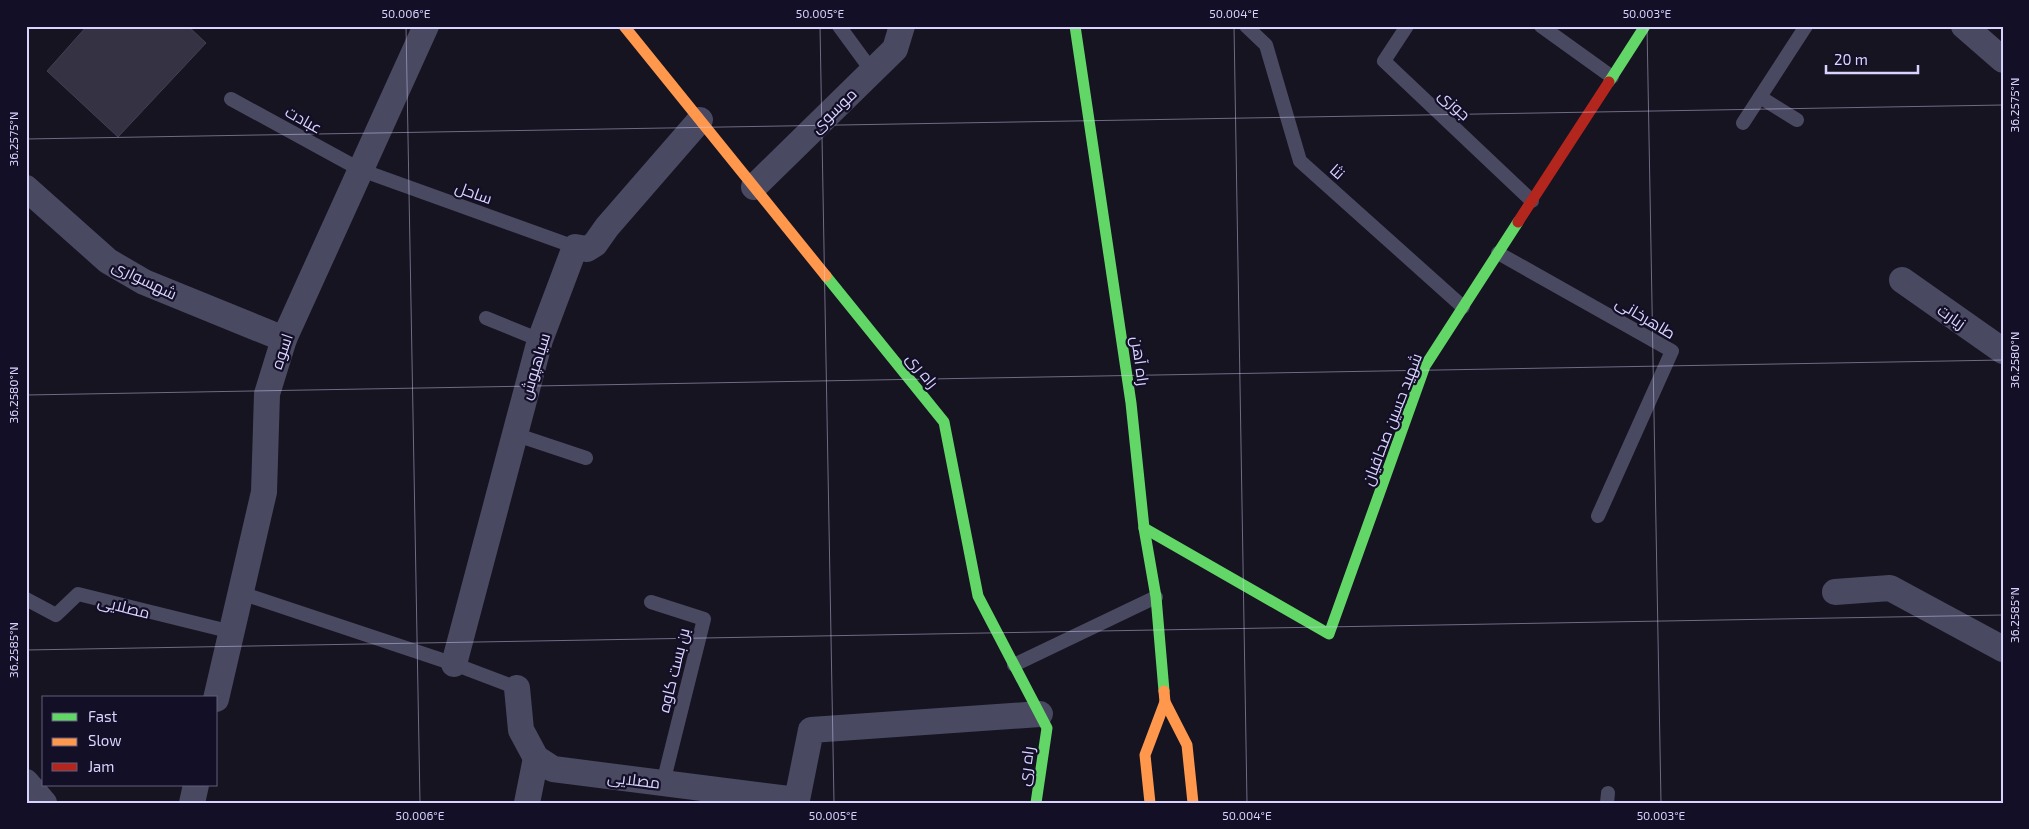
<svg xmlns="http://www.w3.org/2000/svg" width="2029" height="829" font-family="'Exo 2',Cairo,sans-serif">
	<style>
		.building { fill: #343243; stroke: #433f54 }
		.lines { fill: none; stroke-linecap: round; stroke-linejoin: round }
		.lane { stroke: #4a4962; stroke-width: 14 }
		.street { stroke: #4a4962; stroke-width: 26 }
		.fast { stroke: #63d668; stroke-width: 11 }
		.slow { stroke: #ff974d; stroke-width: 11 }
		.jam { stroke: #b3261e; stroke-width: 11 }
		.ticks { fill: none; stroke: #d9d4ff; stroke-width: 1; stroke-opacity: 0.45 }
		.labels { text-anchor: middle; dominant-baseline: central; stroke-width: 4.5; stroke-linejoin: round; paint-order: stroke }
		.street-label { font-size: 16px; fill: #d9d4ff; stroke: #130f26 }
		.neatline { fill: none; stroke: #d9d4ff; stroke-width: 2 }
		.ticks-label { font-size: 12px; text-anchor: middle; fill: #d9d4ff }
	</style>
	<rect width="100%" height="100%" fill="#161421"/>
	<path class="building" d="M87,26h101l18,17 -88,94 -71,-66z"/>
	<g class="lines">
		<g class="lane">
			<path d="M839,26l33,45"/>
			<path d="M1246,26l20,19 34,116 163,146"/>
			<path d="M1407,26l-23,35 148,140"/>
			<path d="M1541,26l71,51"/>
			<path d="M1760,97l37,23"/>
			<path d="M231,99l130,71 214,77"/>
			<path d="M1743,123l63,-97"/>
			<path d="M1498,253l174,98 -74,165"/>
			<path d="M486,318l54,22"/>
			<path d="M514,434l72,24"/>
			<path d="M241,593l213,71 63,24"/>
			<path d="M26,599l30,16 22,-21 154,38"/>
			<path d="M651,602l53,17 -41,164"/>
			<path d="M1014,665l142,-68"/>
			<path d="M1607,803l1,-10"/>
		</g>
		<g class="street">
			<path d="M1964,26l39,34"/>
			<path d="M754,187l141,-138 7,-23"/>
			<path d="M26,188l82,73 36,21 140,57"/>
			<path d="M1902,280l101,71"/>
			<path d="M1835,592l55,-4 113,61"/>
			<path d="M454,664l86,-324 35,-93 12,2 8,-5 12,-17 93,-107"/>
			<path d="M517,688l4,42 15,28 17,11 244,31 14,-70 229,-16"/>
			<path d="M216,699l48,-207 3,-98 17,-55 142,-313"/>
			<path d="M26,782l18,21"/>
			<path d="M192,803l4,-18"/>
			<path d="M527,803l9,-45"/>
		</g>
		<g class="fast">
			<path d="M1075,26l56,377 13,125 12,69 8,94"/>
			<path d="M1609,82l36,-56"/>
			<path d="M826,276l118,146 34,174 69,132 -11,75"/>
			<path d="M1144,528l185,106 96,-268 93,-144"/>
		</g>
		<g class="slow">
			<path d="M624,26l202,250"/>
			<path d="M1164,691l1,11 22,43 6,58"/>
			<path d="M1150,803l-5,-48 20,-53"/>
		</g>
		<path class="jam" d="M1518,222l91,-140"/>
	</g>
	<path class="ticks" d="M406,26l14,777M820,26l14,777M1234,26l13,777M1647,26l14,777M26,139l1977,-34M26,395l1977,-35M26,650l1977,-35"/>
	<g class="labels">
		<g class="street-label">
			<text transform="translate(1455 104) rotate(43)">جوزی</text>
			<text transform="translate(833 110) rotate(-44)">موسوی</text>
			<text transform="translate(304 119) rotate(29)">عبادت</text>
			<text transform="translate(1338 171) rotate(42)">نثا</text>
			<text transform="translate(474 192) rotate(20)">ساحل</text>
			<text transform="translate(145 279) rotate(26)">شهسواری</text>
			<text transform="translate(1952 316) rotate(35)">زیارت</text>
			<text transform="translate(1646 317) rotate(31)">طاهرخانی</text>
			<text transform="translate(281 351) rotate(-71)">اسوه</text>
			<text transform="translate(1141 361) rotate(82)">راه آهن</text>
			<text transform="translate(534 366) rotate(-73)">سیاهپوش</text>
			<text transform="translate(923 370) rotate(51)">راه ری</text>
			<text transform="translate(1391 419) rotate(-69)">شهید حسین صحافیان</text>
			<text transform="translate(124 606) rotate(14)">مصلایی</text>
			<text transform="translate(673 670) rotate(-76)">بن بست کاوه</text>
			<text transform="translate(1025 766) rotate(-82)">راه ری</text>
			<text transform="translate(634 779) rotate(7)">مصلایی</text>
		</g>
	</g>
	<rect width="2029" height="829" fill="none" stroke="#130f26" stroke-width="55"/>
	<rect x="42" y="696" width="175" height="90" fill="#130f26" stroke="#625e7d"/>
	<rect x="52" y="713" width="25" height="8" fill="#63d668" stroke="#625e7d"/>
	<text x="88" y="722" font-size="15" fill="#d9d4ff">Fast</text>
	<rect x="52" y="738" width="25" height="8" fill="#ff974d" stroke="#625e7d"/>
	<text x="88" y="746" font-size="15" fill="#d9d4ff">Slow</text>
	<rect x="52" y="763" width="25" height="8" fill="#b3261e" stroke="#625e7d"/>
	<text x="88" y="772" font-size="15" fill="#d9d4ff">Jam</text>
	<path d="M1826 65v8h92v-8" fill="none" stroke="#d9d4ff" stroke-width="2.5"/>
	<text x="1834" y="65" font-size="15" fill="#d9d4ff" stroke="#130f26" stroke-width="4" paint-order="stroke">20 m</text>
	<rect x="28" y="28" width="1974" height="774" class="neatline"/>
	<g class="ticks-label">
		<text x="406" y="18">50.006°E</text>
		<text x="820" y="18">50.005°E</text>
		<text x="1234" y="18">50.004°E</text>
		<text x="1647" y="18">50.003°E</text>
		<text transform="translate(2015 105) rotate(-90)" y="4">36.2575°N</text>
		<text transform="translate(14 139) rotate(-90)" y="4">36.2575°N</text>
		<text transform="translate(2015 360) rotate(-90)" y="4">36.2580°N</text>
		<text transform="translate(14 395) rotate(-90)" y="4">36.2580°N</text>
		<text transform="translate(2015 615) rotate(-90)" y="4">36.2585°N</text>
		<text transform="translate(14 650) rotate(-90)" y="4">36.2585°N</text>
		<text x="420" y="820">50.006°E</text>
		<text x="833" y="820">50.005°E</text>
		<text x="1247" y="820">50.004°E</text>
		<text x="1661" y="820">50.003°E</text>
	</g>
</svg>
